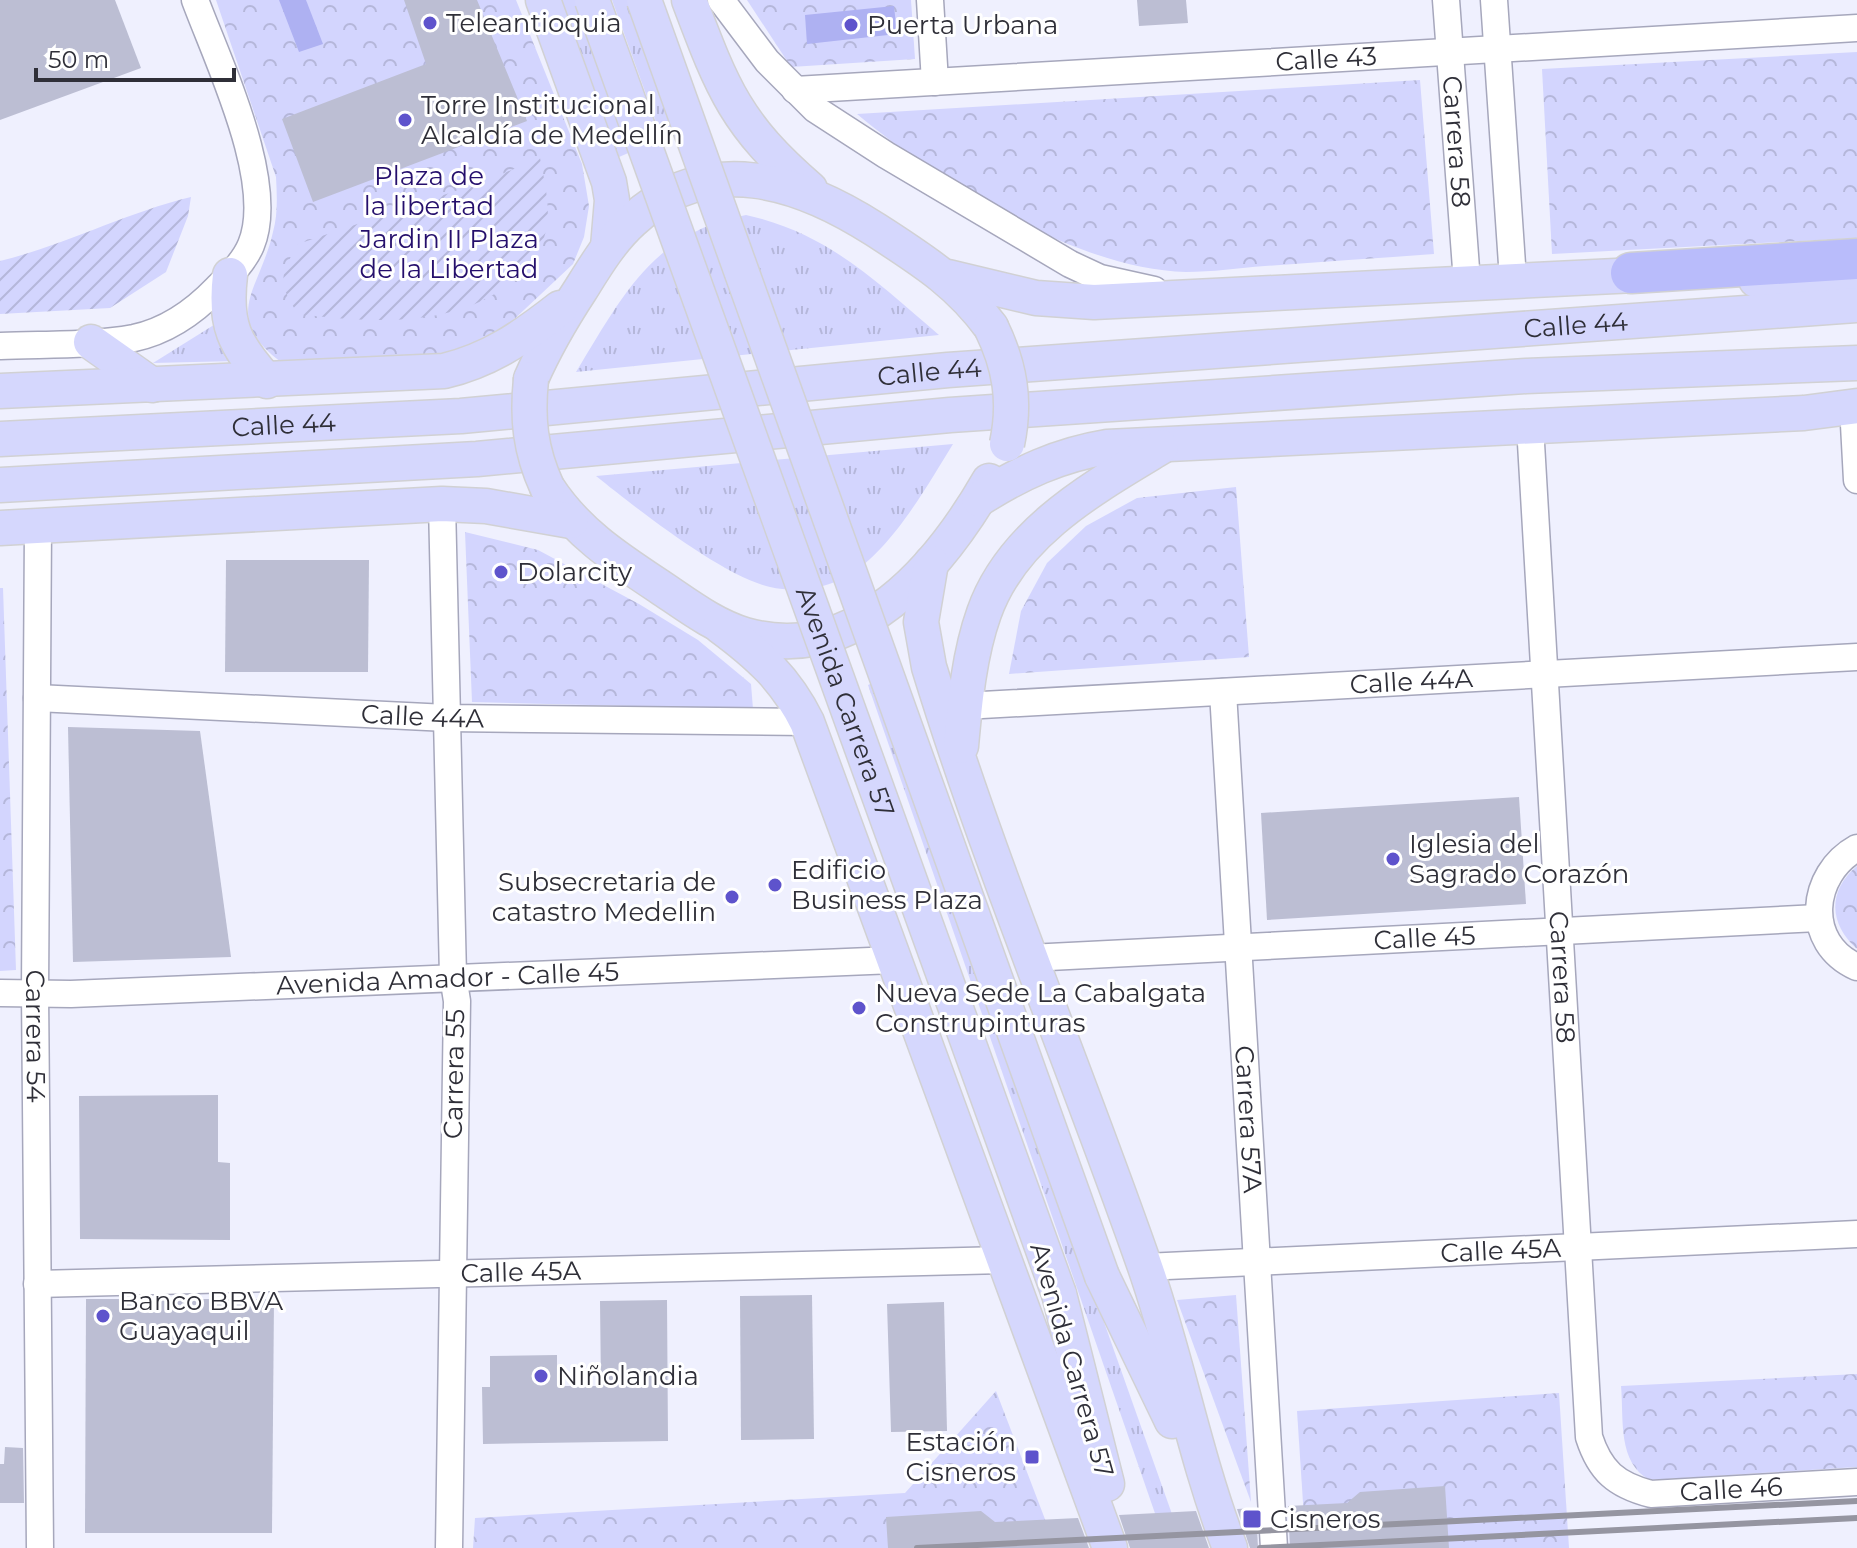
<svg xmlns="http://www.w3.org/2000/svg" width="1857" height="1548" font-family="Montserrat,sans-serif">
	<style>
		.grass { fill: url(#grass-tufts) }
		.park { fill: url(#park-crowns) }
		.garden { fill: url(#garden-furrows) }
		.water { fill: #aeb1f2 }
		.building { fill: #bcbed3 }
		.lines { fill: none; stroke-linecap: round; stroke-linejoin: round }
		.minor-casing { stroke: #a6a7bc; stroke-width: 29 }
		.major-casing { stroke: #d1d1d3; stroke-width: 37 }
		.highway-casing { stroke: #d1d1d3; stroke-width: 43 }
		.minor { stroke: #fff; stroke-width: 26 }
		.major { stroke: #d5d7fd; stroke-width: 34 }
		.highway { stroke: #b9bcfb; stroke-width: 40 }
		.rail { stroke: #9595a1; stroke-width: 6 }
		.major-bridge-casing { stroke: #d1d1d3; stroke-width: 37; stroke-linecap: butt }
		.major-bridge { stroke: #d5d7fd; stroke-width: 34 }
		.poi-dot { fill: #5e53cc; stroke: #fff; stroke-width: 3 }
		.labels { text-anchor: middle; dominant-baseline: central; stroke-width: 6; stroke-linejoin: round; paint-order: stroke }
		.poi-label { font-size: 26px; fill: #2f2f38; stroke: #fff; text-anchor: start }
		.street-label { font-size: 26px; fill: #2f2f38; stroke: #fff }
		.park-label { font-size: 26px; fill: #250f6c; stroke: #fff }
	</style>
	<defs>
		<pattern id="grass-tufts" width="24" height="20" patternUnits="userSpaceOnUse" patternTransform="scale(2)"><rect width="24" height="20" fill="#d3d5fe"/><path d="M3 7l-1-3M5 7V3M7 7l1-3M15 17l-1-3M17 17v-4M19 17l1-3" fill="none" stroke="#b5b7da"/></pattern>
		<pattern id="park-crowns" width="20" height="18" patternUnits="userSpaceOnUse" patternTransform="scale(2)"><rect width="20" height="18" fill="#d3d5fe"/><path d="M2 6a3 3 0 1 1 6 0M12 15a3 3 0 1 1 6 0" fill="none" stroke="#b5b7da"/></pattern>
		<pattern id="garden-furrows" width="10" height="10" patternUnits="userSpaceOnUse" patternTransform="scale(2)"><rect width="10" height="10" fill="#d3d5fe"/><path d="M-1 1l2-2M0 10L10 0M9 11l2-2" fill="none" stroke="#b5b7da"/></pattern>
	</defs>
	<rect width="100%" height="100%" fill="#eff0fe"/>
	<g class="grass">
		<path d="M562,0h15l56,151 -14,6z"/>
		<path d="M612,0h17l47,131 -15,5z"/>
		<path d="M746,215c82,18 131,67 193,120l-363,37c46,-75 76,-139 170,-157z"/>
		<path d="M217,323l19,38 -83,2z"/>
		<path d="M953,444c-26,42 -62,107 -106,132 -22,13 -51,17 -77,11 -48,-11 -134,-79 -174,-111z"/>
		<path d="M877,681l307,867h-17l-299,-863z"/>
	</g>
	<g class="park">
		<path d="M216,0h300l66,164 7,42 -5,31 -11,27 -79,74 -38,15 -175,9c-61,-46 -21,-72 -8,-130 5,-18 4,-36 3,-55z"/>
		<path d="M747,0h164l4,59 -124,8z"/>
		<path d="M1857,52v186l-305,16 -10,-185z"/>
		<path d="M1420,80l14,174c-56,4 -113,8 -169,12 -26,2 -53,6 -79,6 -110,-3 -247,-90 -329,-158z"/>
		<path d="M1236,487l13,170 -240,17 12,-63 26,-48 39,-37 51,-28z"/>
		<path d="M465,532l73,18 101,54 59,36 53,44 2,25 -281,-7z"/>
		<path d="M0,588h3l13,382 -16,1z"/>
		<path d="M1857,866v83c-28,-25 -30,-58 0,-83z"/>
		<path d="M1236,1295l15,207 -74,-202z"/>
		<path d="M1857,1374v93l-207,13c-33,-17 -26,-61 -29,-94z"/>
		<path d="M996,1391l60,157h-583l2,-30 430,-25z"/>
		<path d="M1559,1393l10,155h-263l-9,-137z"/>
	</g>
	<g class="garden">
		<path d="M540,158c4,21 10,45 7,67 -2,18 -14,35 -26,48 -56,57 -149,50 -223,41 -21,-31 -18,-39 0,-70l187,-63z"/>
		<path d="M191,197l-3,19 -22,56 -56,36 -110,6v-53c65,-16 125,-48 191,-64z"/>
	</g>
	<g class="water">
		<path d="M279,0h27l17,44 -24,8z"/>
		<path d="M894,6l3,28 -90,10 -2,-29z"/>
	</g>
	<g class="building">
		<path d="M0,0h115l26,68 -141,52z"/>
		<path d="M404,0h73l50,121 -214,81 -31,-83 144,-55z"/>
		<path d="M1137,0h49l2,23 -49,3z"/>
		<path d="M226,560h143l-1,112h-143z"/>
		<path d="M68,727l132,4 31,226 -158,5z"/>
		<path d="M1519,797l7,107 -259,16 -6,-107z"/>
		<path d="M218,1095v67l12,1v77l-150,-1 -1,-143z"/>
		<path d="M812,1295l2,144 -73,1 -1,-144z"/>
		<path d="M86,1299h188l-2,234h-187z"/>
		<path d="M667,1300l1,141 -185,3 -1,-57h8v-31l67,-1v31h44l-1,-85z"/>
		<path d="M944,1302l3,129 -56,1 -4,-128z"/>
		<path d="M5,1447l18,1 1,55h-24v-39h4z"/>
		<path d="M1445,1486l4,62h-159l-2,-42 59,-3 13,-11z"/>
		<path d="M1256,1508l2,40h-8l-13,-39z"/>
		<path d="M981,1511l14,11 83,-4 11,30h-201l-2,-31z"/>
		<path d="M1196,1511l13,37h-79l-11,-33z"/>
	</g>
	<g class="lines">
		<g class="minor-casing">
			<g id="minor">
				<path d="M721,0l46,61 48,48 71,46 184,109 30,14 54,12"/>
				<path d="M930,0l5,82"/>
				<path id="s1" d="M1446,0l21,282"/>
				<path d="M1494,0l19,279"/>
				<path id="s2" d="M795,90l1062,-62"/>
				<path d="M0,346c44,-2 91,0 134,-8 33,-7 60,-26 83,-50 12,-12 27,-26 34,-43 26,-62 -33,-183 -56,-245"/>
				<path d="M1853,406l4,74"/>
				<path id="s3" d="M1530,426l59,1011c11,34 27,48 62,57l206,-12"/>
				<path d="M442,504l11,472 4,25 -8,547"/>
				<path id="s4" d="M38,526l-3,466 5,556"/>
				<path id="s5" d="M1223,692l51,856"/>
				<path id="s6" d="M37,698l410,20 360,4"/>
				<path id="s7" d="M964,706l893,-49"/>
				<path d="M1857,848c-47,26 -54,95 0,119"/>
				<path id="s8" d="M1029,958l789,-40"/>
				<path id="s9" d="M0,993l71,1 823,-34"/>
				<path id="s10" d="M1145,1267l712,-33"/>
				<path id="s11" d="M37,1284l967,-24"/>
			</g>
		</g>
		<g class="major-casing">
			<g id="major">
				<path d="M543,0l66,182 3,18 -4,47"/>
				<path d="M689,0c34,90 47,125 121,189"/>
				<path d="M230,275c-6,50 4,69 37,106"/>
				<path d="M948,277l88,21 58,4 562,-28"/>
				<path d="M1756,280l101,6"/>
				<path d="M91,342l61,43"/>
				<path d="M531,379c14,-32 31,-61 50,-90 15,-24 30,-49 51,-68 76,-71 168,-40 244,9 46,30 82,52 115,97"/>
				<path d="M0,391l444,-20c46,-11 79,-34 116,-63"/>
				<path id="s12" d="M0,439l461,-23 487,-46 909,-65"/>
				<path d="M0,485l477,-26 473,-44 576,-39 331,-13"/>
				<path d="M547,487c29,45 69,71 113,100 27,18 54,39 85,48 112,32 195,-69 244,-154"/>
				<path d="M979,499c41,-26 80,-44 128,-52l697,-34 53,-7"/>
				<path d="M0,528l442,-24 44,2 85,15"/>
				<path d="M931,563l-10,59 8,45c62,202 145,397 215,597 33,93 50,191 86,284"/>
				<path d="M720,626c38,28 66,53 87,96l303,826"/>
				<path d="M961,746c4,-44 8,-91 23,-133 28,-80 109,-125 177,-166"/>
				<path d="M1102,1276l70,145"/>
				<path d="M1059,1294l48,190"/>
			</g>
		</g>
		<g class="highway-casing">
			<path id="highway" d="M1631,273l226,-14"/>
		</g>
		<use href="#minor" class="minor"/>
		<use href="#major" class="major"/>
		<use href="#highway" class="highway"/>
		<g class="rail">
			<path d="M917,1548l940,-47"/>
			<path d="M1260,1548l597,-30"/>
		</g>
		<g class="major-bridge-casing">
			<g id="major-bridge">
				<path id="s13" d="M592,0l467,1294"/>
				<path d="M644,0l458,1276"/>
				<path d="M991,327c19,39 25,74 16,117"/>
				<path d="M531,379c-4,39 -1,71 16,108"/>
			</g>
		</g>
		<use href="#major-bridge" class="major-bridge"/>
	</g>
	<g class="poi-dot">
		<circle cx="430" cy="23" r="8"/>
		<circle cx="851" cy="25" r="8"/>
		<circle cx="405" cy="120" r="8"/>
		<circle cx="501" cy="572" r="8"/>
		<circle cx="1393" cy="859" r="8"/>
		<circle cx="775" cy="885" r="8"/>
		<circle cx="732" cy="897" r="8"/>
		<circle cx="859" cy="1008" r="8"/>
		<circle cx="103" cy="1316" r="8"/>
		<circle cx="541" cy="1376" r="8"/>
		<rect x="1024" y="1449" width="16" height="16" rx="4"/>
		<rect x="1242" y="1509" width="20" height="20" rx="4"/>
	</g>
	<g class="labels">
		<g class="poi-label">
			<text x="446" y="23">Teleantioquia</text>
			<text x="867" y="25">Puerta Urbana</text>
			<text x="421" y="105">Torre Institucional<tspan x="421" dy="30">Alcaldía de Medellín</tspan></text>
			<text x="517" y="572">Dolarcity</text>
			<text x="1409" y="844">Iglesia del<tspan x="1409" dy="30">Sagrado Corazón</tspan></text>
			<text x="791" y="870">Edificio<tspan x="791" dy="30">Business Plaza</tspan></text>
			<text x="716" y="882" text-anchor="end">Subsecretaria de<tspan x="716" dy="30">catastro Medellin</tspan></text>
			<text x="875" y="993">Nueva Sede La Cabalgata<tspan x="875" dy="30">Construpinturas</tspan></text>
			<text x="119" y="1301">Banco BBVA<tspan x="119" dy="30">Guayaquil</tspan></text>
			<text x="557" y="1376">Niñolandia</text>
			<text x="1016" y="1442" text-anchor="end">Estación<tspan x="1016" dy="30">Cisneros</tspan></text>
			<text x="1270" y="1519">Cisneros</text>
		</g>
		<g class="street-label">
			<text stroke="none"><textPath href="#s2" startOffset="532">Calle 43</textPath></text>
			<text stroke="none"><textPath href="#s1" startOffset="142">Carrera 58</textPath></text>
			<text stroke="none"><textPath href="#s12" startOffset="1580">Calle 44</textPath></text>
			<text stroke="none"><textPath href="#s12" startOffset="932">Calle 44</textPath></text>
			<text stroke="none"><textPath href="#s12" startOffset="284">Calle 44</textPath></text>
			<text stroke="none"><textPath href="#s7" startOffset="448">Calle 44A</textPath></text>
			<text stroke="none"><textPath href="#s13" startOffset="746">Avenida Carrera 57</textPath></text>
			<text stroke="none"><textPath href="#s6" startOffset="386">Calle 44A</textPath></text>
			<text stroke="none"><textPath href="#s8" startOffset="396">Calle 45</textPath></text>
			<text stroke="none"><textPath href="#s3" startOffset="552">Carrera 58</textPath></text>
			<text stroke="none"><textPath href="#s9" startOffset="448">Avenida Amador - Calle 45</textPath></text>
			<text stroke="none"><textPath href="#s4" startOffset="510">Carrera 54</textPath></text>
			<text transform="translate(454 1074) rotate(-89)">Carrera 55</text>
			<text stroke="none"><textPath href="#s5" startOffset="428">Carrera 57A</textPath></text>
			<text stroke="none"><textPath href="#s10" startOffset="356">Calle 45A</textPath></text>
			<text stroke="none"><textPath href="#s11" startOffset="484">Calle 45A</textPath></text>
			<text transform="translate(1072 1360) rotate(74)">Avenida Carrera 57</text>
			<text stroke="none"><textPath href="#s3" startOffset="1182">Calle 46</textPath></text>
		</g>
		<g class="park-label">
			<text x="429" y="176">Plaza de<tspan x="429" dy="30">la libertad</tspan></text>
			<text x="449" y="239">Jardin II Plaza<tspan x="449" dy="30">de la Libertad</tspan></text>
		</g>
	</g>
	<path d="M36 68v12h198v-12" fill="none" stroke="#2f2f38" stroke-width="4"/>
	<text x="48" y="68" font-size="24" fill="#2f2f38" stroke="#ffffff" stroke-width="6" paint-order="stroke">50 m</text>
</svg>
